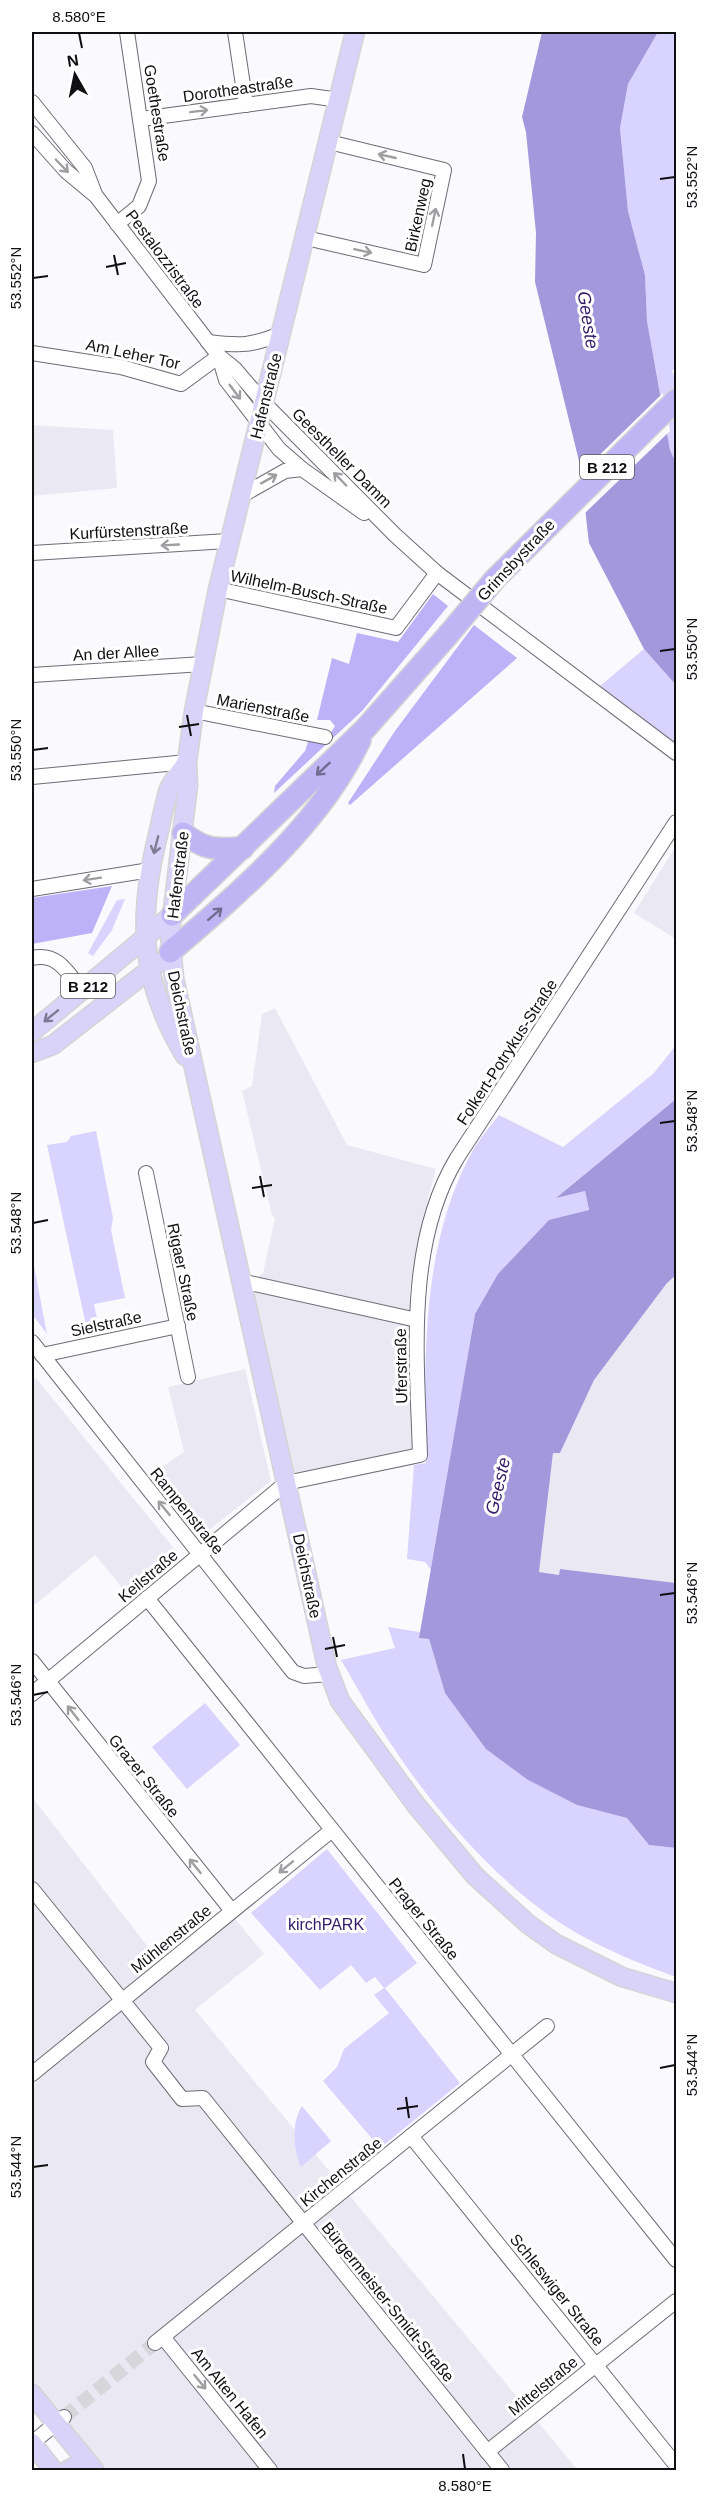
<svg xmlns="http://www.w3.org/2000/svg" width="708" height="2502" font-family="Arial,sans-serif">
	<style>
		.built { fill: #eae9f3 }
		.green { fill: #d9d3ff }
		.forest { fill: #bdb1f7 }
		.water { fill: #a498dc }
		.pier { fill: #faf9fe }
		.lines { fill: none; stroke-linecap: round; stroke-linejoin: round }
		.minor-tunnel { stroke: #d7d6db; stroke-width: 14; stroke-dasharray: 14 7; stroke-linecap: butt }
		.minor-casing { stroke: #6d6c75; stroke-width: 16 }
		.major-casing { stroke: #d4d4d5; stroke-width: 21 }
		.highway-casing { stroke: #d4d4d5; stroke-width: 24 }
		.minor { stroke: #fff; stroke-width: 14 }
		.major { stroke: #d9d3f9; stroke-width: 18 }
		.highway { stroke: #bfb5f5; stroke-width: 21 }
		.highway-bridge-casing { stroke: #d4d4d5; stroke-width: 24; stroke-linecap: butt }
		.highway-bridge { stroke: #bfb5f5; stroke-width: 21 }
		.oneway { stroke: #9f9fa1 }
		.oneway2 { stroke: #706b8f }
		.oneway3 { stroke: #7f7b92 }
		.ticks { fill: none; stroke: #101013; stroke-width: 2 }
		.labels { text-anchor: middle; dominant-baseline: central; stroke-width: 6; stroke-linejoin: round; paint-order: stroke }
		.shield { fill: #fff; stroke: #58585a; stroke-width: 1.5 }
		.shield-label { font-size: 15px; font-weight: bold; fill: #101013 }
		.street-label { font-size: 16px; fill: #101013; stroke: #fff }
		.park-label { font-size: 16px; fill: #341a69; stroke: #fff }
		.water-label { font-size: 18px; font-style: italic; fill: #331968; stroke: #fff }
		.neatline { fill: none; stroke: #101013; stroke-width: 2 }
		.ticks-label { font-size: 15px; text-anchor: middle; fill: #101013 }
	</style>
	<rect width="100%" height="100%" fill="#faf9fe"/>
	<g class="built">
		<path d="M32,425l81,5 4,58 -85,8z"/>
		<path d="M676,846v93l-42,-26z"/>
		<path d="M275,1008l72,137 89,24 -9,34 -17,88 4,174 -119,24 -48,-205 16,-11 12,-55 -3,-3 -30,-124 10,-5 10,-72z"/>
		<path d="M676,1275v308l-115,-14 -2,6 -20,-3 14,-119h7l34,-73 73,-97z"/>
		<path d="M245,1369l26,112 -67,53 -51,-61 31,-21 -16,-65z"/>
		<path d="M36,1378l144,178 -51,40 -34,-41 -63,52v-225z"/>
		<path d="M32,1797l133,172 67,-54 32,39 -69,56 383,460h-480l-66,-83z"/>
	</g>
	<g class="green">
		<path d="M658,32h18v335l-4,4 4,10v82l-6,-13 -23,-129 -2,-46 -17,-64 -8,-83 8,-44z"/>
		<path d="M644,649l32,36v58l-76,-57z"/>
		<path d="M125,899l-13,31 -19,26 -5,-3 29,-53z"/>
		<path d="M676,1045v54l-119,98 28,-6 4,20 -114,103 -43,257 -7,-9 -18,-3 7,-94 12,-2c-2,-103 -5,-218 46,-311 7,-13 18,-25 27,-37l64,32 91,-74z"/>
		<path d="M96,1131l17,87 -2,12 14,68 -31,6 5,24 -12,2 -40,-185 20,-3 4,-6z"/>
		<path d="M32,1255l15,79 -15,-20z"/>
		<path d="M388,1627l32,5v6l9,1 16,54 83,87 49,25 50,13 22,27 27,3v129c-38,-14 -76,-29 -111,-51 -65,-41 -128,-113 -170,-176 -20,-29 -36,-60 -54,-90l54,-12z"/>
		<path d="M205,1703l35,42 -53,44 -35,-42z"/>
		<path d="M327,1849l90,114 -32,25 75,95 -80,65 -57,-67 14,-14 7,-18 45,-36 -15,-18 10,-7 -9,-11 -9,6 -15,-18 -31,25 -69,-77z"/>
		<path d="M302,2106l29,35 -30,26c-8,-18 -10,-44 1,-61z"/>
	</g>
	<g class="forest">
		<path d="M433,594l15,12 -86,105 -88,82 1,-7 30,-35 4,-12h18l8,-13 -5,-6h-13l15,-62 17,6 8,-31 41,9z"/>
		<path d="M474,625l43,33 -167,147 -2,-2 47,-72z"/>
		<path d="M112,886l-20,47 -60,11v-46z"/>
	</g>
	<g class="water">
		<path d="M542,32h116l-30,52 -8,44 8,83 17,64 2,46 23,129 6,13v222l-32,-36 -55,-106 -9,-78 -45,-183 1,-49 -10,-101 -4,-15z"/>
		<path d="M676,1099v176l-9,8 -73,97 -34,73h-7l-14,119 20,3 1,-6 116,14v265l-27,-3 -22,-27 -50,-13 -49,-25 -42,-31 -41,-56 -16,-54 -10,-1 56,-324 23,-40 51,-54 40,-10 -4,-19 -29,7z"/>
	</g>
	<path class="pier" d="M663,393l7,38 -87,84 -5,-39z"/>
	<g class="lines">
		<path class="minor-tunnel" d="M64,2417l91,-74"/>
		<g class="minor-casing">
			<g id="minor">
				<path d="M235,32l11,73"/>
				<path d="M32,102l53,66 10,26"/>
				<path d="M141,119l170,-23 28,4"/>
				<path d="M32,133l34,38 30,25 123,160 16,13 30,35 130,131 42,38 239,180"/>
				<path d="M117,224l22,-18 10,-25 -22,-149"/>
				<path d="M306,238l118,27 20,-95 -115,-28"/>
				<path d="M208,342c33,4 43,4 75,-9"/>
				<path d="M32,353l89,14 60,17 38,-28"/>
				<path d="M219,356l7,24 53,69 23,20 62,44"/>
				<path d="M239,497l46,-26 17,-2"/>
				<path d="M32,553l196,-12"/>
				<path d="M218,589l178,39 41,-55"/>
				<path d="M32,675l171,-11"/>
				<path d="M194,711l131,26"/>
				<path d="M32,777l155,-15"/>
				<path d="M32,889l118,-19"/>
				<path d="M32,958c26,-6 36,15 50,33"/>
				<path d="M146,1173l42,204"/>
				<path d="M241,1281l176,39"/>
				<path d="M32,1342l261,330 11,4 25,-2"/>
				<path d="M42,1355l136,-29"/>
				<path d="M147,1598l529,662"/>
				<path d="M32,1661l200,250"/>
				<path d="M32,1694l254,-211 134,-28c-3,-97 -15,-211 37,-297l219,-336"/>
				<path d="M32,1889l129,159 -8,14 29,37 21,-1 299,372"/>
				<path d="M32,2074l300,-244"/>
				<path d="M411,2136l265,329"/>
				<path d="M163,2337l107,133"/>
				<path d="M155,2343l392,-317"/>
				<path d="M32,2443l32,-26"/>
				<path d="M487,2452l189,-151"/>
			</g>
		</g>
		<g class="major-casing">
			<g id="major">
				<path d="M355,32l-137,557 -24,122 -7,51 1,23 -18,149 4,44 153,689 13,34 76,104 59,71 53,48 28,20 66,33 54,16"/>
				<path d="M32,1032l140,-117"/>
				<path d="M32,1053l21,-8 105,-82"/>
				<path d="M185,1056c-44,-74 -48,-134 -28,-217 4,-16 7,-34 12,-50 4,-9 12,-18 18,-27"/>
				<path d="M32,2394l62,76"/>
				<path d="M32,2443l21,27"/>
				<path d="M68,2470l9,-5 14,1"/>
			</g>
		</g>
		<g class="highway-casing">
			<g id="highway">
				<path d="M495,579l181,-179"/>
				<path d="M183,833c24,18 31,16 60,15"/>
				<path d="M172,915l193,-186 83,-94"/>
				<path d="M170,952c69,-59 151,-128 190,-212"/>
			</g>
		</g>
		<use href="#minor" class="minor"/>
		<use href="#major" class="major"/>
		<use href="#highway" class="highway"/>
		<g class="highway-bridge-casing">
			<path id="highway-bridge" d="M448,635l47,-56"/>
		</g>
		<use href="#highway-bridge" class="highway-bridge"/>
	</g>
	<defs><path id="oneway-shaft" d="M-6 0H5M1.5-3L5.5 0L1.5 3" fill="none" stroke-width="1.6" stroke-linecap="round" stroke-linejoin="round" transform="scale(1.5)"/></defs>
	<g class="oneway">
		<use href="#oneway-shaft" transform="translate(199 111) rotate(-7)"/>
		<use href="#oneway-shaft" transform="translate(387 156) rotate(-167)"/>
		<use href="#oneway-shaft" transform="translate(62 166) rotate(46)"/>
		<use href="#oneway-shaft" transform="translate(434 217) rotate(-78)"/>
		<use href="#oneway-shaft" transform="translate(363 251) rotate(12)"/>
		<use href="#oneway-shaft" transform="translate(235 392) rotate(53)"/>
		<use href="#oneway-shaft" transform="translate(269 479) rotate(-29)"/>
		<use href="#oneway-shaft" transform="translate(340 479) rotate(-134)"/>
		<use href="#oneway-shaft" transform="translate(170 545) rotate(177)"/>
		<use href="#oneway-shaft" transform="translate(92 879) rotate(171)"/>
		<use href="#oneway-shaft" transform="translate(164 1508) rotate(-129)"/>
		<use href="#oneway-shaft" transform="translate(73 1713) rotate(-128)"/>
		<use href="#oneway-shaft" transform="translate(195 1866) rotate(-129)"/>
		<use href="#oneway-shaft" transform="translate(286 1867) rotate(141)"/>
		<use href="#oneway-shaft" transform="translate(200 2382) rotate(51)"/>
	</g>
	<g class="oneway2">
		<use href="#oneway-shaft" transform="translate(323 769) rotate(137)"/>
		<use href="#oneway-shaft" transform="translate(215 914) rotate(-41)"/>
	</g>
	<g class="oneway3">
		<use href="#oneway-shaft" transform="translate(156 845) rotate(104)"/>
		<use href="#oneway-shaft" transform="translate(51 1016) rotate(141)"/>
	</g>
	<path class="ticks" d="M79,33l3,15M660,179l15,-2M114,255l4,20M106,267l20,-4M33,278l15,-2M660,651l15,-2M187,715l4,21M179,727l20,-3M33,750l15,-2M660,1123l15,-2M260,1176l4,21M252,1188l20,-3M33,1223l15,-3M660,1595l15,-2M333,1637l4,20M325,1649l20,-4M33,1695l15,-3M660,2068l15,-3M406,2097l3,21M397,2109l21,-3M33,2167l15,-2M463,2454l2,15"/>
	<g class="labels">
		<g class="shield">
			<rect x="580" y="455" width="54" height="24" rx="4.5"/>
			<rect x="61" y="974" width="54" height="24" rx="4.5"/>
		</g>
		<g class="shield-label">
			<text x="607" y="467">B 212</text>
			<text x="88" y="986">B 212</text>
		</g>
		<g class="street-label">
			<text transform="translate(238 89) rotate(-8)">Dorotheastraße</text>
			<text transform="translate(157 113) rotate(81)">Goethestraße</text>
			<text transform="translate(418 215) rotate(-78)">Birkenweg</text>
			<text transform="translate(165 259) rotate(53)">Pestalozzistraße</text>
			<text transform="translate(133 354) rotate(12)">Am Leher Tor</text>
			<text transform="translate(266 396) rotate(-76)">Hafenstraße</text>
			<text transform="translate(342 458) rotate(45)">Geestheller Damm</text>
			<text transform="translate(129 531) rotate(-3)">Kurfürstenstraße</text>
			<text transform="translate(516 560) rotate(-47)">Grimsbystraße</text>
			<text transform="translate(309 592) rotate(12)">Wilhelm-Busch-Straße</text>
			<text transform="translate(116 653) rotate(-3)">An der Allee</text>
			<text transform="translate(263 708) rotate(11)">Marienstraße</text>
			<text transform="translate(178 875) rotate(-83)">Hafenstraße</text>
			<text transform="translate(182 1013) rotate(78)">Deichstraße</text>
			<text transform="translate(507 1052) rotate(-57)">Folkert-Potrykus-Straße</text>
			<text transform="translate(183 1272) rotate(78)">Rigaer Straße</text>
			<text transform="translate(106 1324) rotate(-12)">Sielstraße</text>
			<text transform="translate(401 1366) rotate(-91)">Uferstraße</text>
			<text transform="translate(187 1511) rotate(51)">Rampenstraße</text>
			<text transform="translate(148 1576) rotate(-40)">Keilstraße</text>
			<text transform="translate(307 1576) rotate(78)">Deichstraße</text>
			<text transform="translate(144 1776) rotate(51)">Grazer Straße</text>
			<text transform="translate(424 1919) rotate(51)">Prager Straße</text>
			<text transform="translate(171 1939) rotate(-39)">Mühlenstraße</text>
			<text transform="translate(341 2172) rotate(-39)">Kirchenstraße</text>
			<text transform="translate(557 2290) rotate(51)">Schleswiger Straße</text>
			<text transform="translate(388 2302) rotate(51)">Bürgermeister-Smidt-Straße</text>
			<text transform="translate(543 2386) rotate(-39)">Mittelstraße</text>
			<text transform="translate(230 2393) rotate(51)">Am Alten Hafen</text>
		</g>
		<g class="park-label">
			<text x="326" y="1924">kirchPARK</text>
		</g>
		<g class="water-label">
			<text transform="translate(588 320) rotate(81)">Geeste</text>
			<text transform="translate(498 1486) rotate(-77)">Geeste</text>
		</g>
	</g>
	<rect width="708" height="2502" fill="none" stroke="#ffffff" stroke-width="66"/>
	<g transform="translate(75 75) rotate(351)" stroke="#ffffff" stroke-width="4.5" paint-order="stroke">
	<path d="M0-4.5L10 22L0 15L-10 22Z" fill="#101013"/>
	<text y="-9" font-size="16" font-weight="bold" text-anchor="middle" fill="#101013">N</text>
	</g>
	<rect x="33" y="33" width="642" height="2436" class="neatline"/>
	<g class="ticks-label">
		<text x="79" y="22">8.580°E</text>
		<text transform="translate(692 177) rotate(-90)" y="5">53.552°N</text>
		<text transform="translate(16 278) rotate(-90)" y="5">53.552°N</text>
		<text transform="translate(692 649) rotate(-90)" y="5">53.550°N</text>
		<text transform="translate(16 750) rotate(-90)" y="5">53.550°N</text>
		<text transform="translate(692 1121) rotate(-90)" y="5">53.548°N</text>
		<text transform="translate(16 1223) rotate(-90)" y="5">53.548°N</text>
		<text transform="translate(692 1593) rotate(-90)" y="5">53.546°N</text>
		<text transform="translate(16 1695) rotate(-90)" y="5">53.546°N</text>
		<text transform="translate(692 2065) rotate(-90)" y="5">53.544°N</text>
		<text transform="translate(16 2167) rotate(-90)" y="5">53.544°N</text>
		<text x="465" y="2491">8.580°E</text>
	</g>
</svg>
